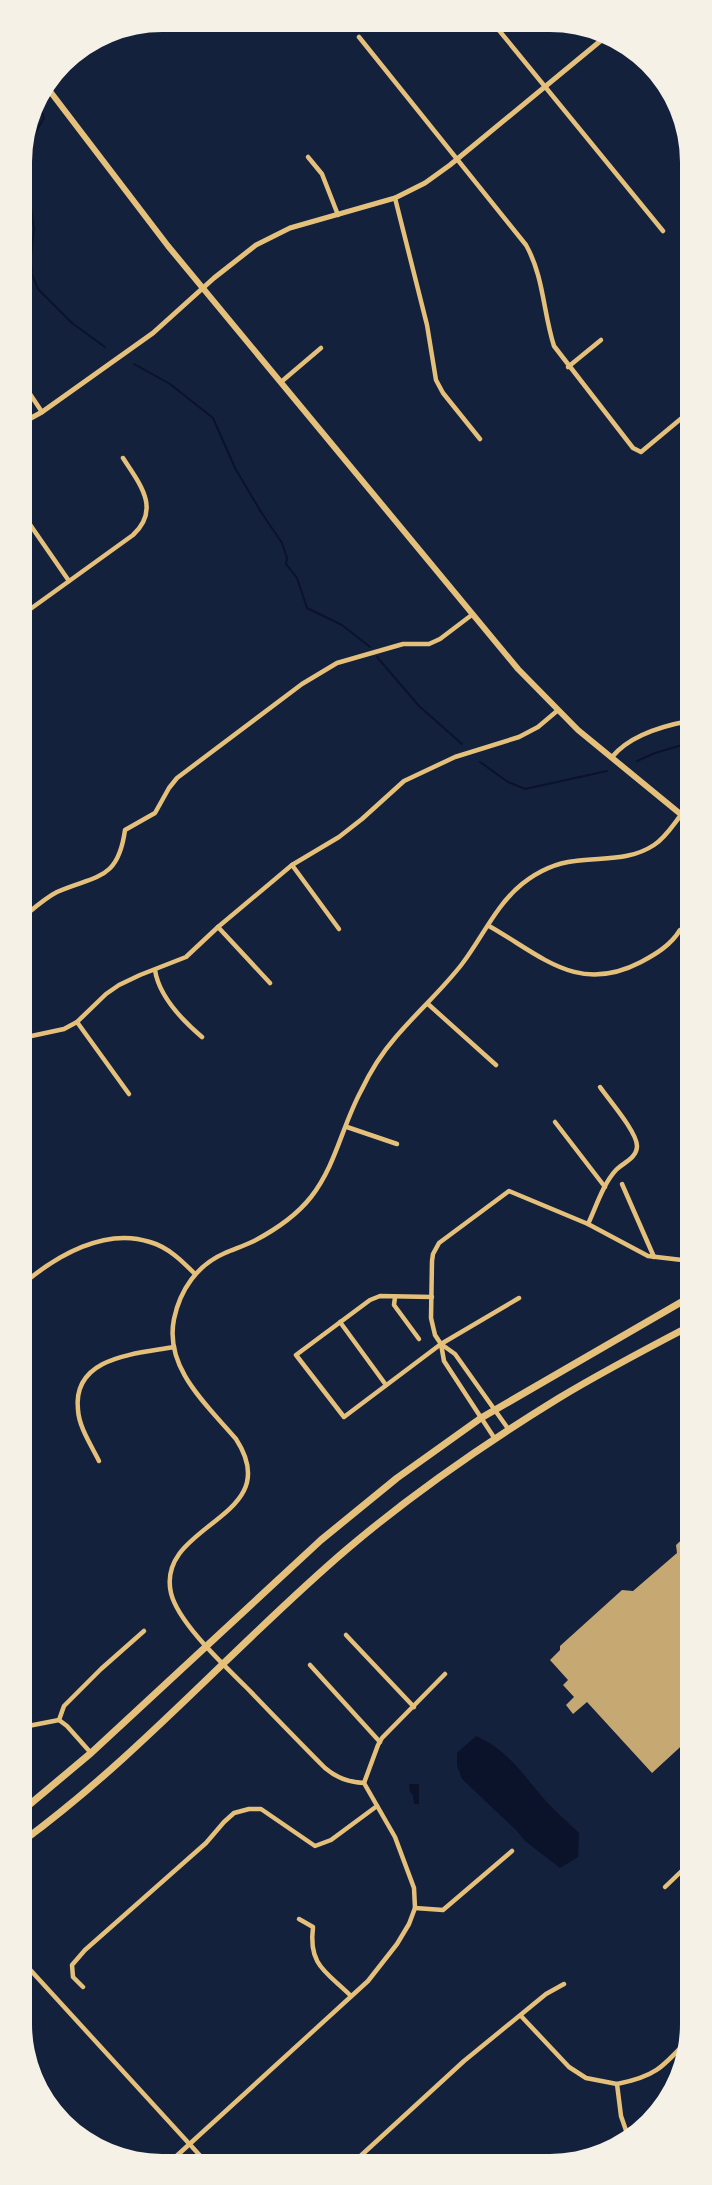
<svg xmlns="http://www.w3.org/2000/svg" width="712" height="2185" font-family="Montserrat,sans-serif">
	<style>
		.water { fill: #0b132b }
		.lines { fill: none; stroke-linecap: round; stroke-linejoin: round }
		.stream { stroke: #0b132b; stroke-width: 2 }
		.building { fill: #c6a872 }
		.minor { stroke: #e5c07b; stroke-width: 4.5 }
		.tertiary { stroke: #e5c07b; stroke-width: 5 }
		.secondary { stroke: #e5c07b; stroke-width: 6 }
		.primary { stroke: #e5c07b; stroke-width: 7 }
	</style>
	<rect width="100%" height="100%" fill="#14213d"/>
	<g class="water">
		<path d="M476,1736c31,13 48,40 69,64 11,12 23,22 34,33l-1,24 -18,11 -35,-27 -8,-10 -55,-52 -5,-13v-13z"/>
		<path d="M409,1784h10v20h-5l-1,-9 -3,-3z"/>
	</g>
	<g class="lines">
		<g class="stream">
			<path d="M21,157l23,-39 -8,-19"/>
			<path d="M21,171l8,22 5,36 -3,29 1,17 6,14 34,34 33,24"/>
			<path d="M134,364l36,20 43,34 22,50 26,44 21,31 5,15 -1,6 11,14 10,30 35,17 28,22"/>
			<path d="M377,657l42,49 43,38"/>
			<path d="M637,761l18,-8 34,-10"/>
			<path d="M480,762l28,20 17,7 82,-18"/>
		</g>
	</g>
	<path class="building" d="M690,1532v206l-38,35 -65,-71 -14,12 -7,-9 8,-8 -11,-12 5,-5 -18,-20 10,-10v-4l62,-56 11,1 44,-38 -1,-8z"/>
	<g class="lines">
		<g class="minor">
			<path d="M493,23l170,208"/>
			<path d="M359,37l167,208c18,32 17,67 28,101l79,102 8,4 48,-40"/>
			<path d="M308,157l14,17 16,41"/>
			<path d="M395,198l32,127 9,55 7,13 37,46"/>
			<path d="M568,367l33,-27"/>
			<path d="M22,382l20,30"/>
			<path d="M281,382l40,-34"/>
			<path d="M22,513l47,68"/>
			<path d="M22,615l111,-80c28,-26 7,-51 -10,-77"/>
			<path d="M612,757c18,-22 50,-31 77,-36"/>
			<path d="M292,865l47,64"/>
			<path d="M22,918c11,-9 23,-20 35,-26 39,-17 61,-11 68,-62l30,-17 14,-25 8,-10 125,-94 35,-21 66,-19h26l11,-5 33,-25"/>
			<path d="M489,926c53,30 89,69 152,36 15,-8 30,-17 39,-32"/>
			<path d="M218,927l52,56"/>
			<path d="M155,970c4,27 27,50 47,67"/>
			<path d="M428,1004l68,61"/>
			<path d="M77,1022l52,72"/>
			<path d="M22,1038l42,-9 13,-7 29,-28 13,-9 21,-10 46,-18 32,-30 74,-62 47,-28 23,-18 42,-38 51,-24 64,-20 19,-10 19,-16"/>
			<path d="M555,1122l50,65"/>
			<path d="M347,1127l50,17"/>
			<path d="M622,1184l32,73"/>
			<path d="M588,1224c8,-17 15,-40 28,-54 7,-7 21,-12 21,-24 0,-14 -28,-46 -37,-59"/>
			<path d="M23,1284c33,-28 82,-57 127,-42 18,5 32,19 45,32"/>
			<path d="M395,1297l-1,8 25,34"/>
			<path d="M432,1297l-52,-1 -10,4 -74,55 48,62 97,-73 78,-46"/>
			<path d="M340,1322l46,63"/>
			<path d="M441,1344l3,17 51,78"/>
			<path d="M509,1430l-54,-76 -14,-10 -6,-9 -4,-17 1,-57 1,-7 6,-11 70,-52 79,33 60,32 34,4 8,14"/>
			<path d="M99,1461c-8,-16 -20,-34 -21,-51 -6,-54 59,-56 96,-63"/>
			<path d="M346,1635l68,72"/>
			<path d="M310,1665l70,77"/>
			<path d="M59,1720l5,-14 37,-37 43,-38"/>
			<path d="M23,1727l36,-7 8,6 24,27"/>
			<path d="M364,1783l14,-38 4,-7 63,-64"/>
			<path d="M665,1887l26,-25"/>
			<path d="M415,1908l28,2 69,-59"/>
			<path d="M299,1919l14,8c-5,39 14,45 38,69"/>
			<path d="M24,1963l181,198"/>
			<path d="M83,1987l-10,-10 -1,-12 13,-15 121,-107 18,-21 10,-9 15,-4h12l54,37 16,-6 46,-34"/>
			<path d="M521,2016l48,51 17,11 31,6"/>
			<path d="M54,2108l2,-4"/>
			<path d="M629,2139l-8,-23 -4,-32c37,-7 45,-16 70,-43"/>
			<path d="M171,2161l197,-180 29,-37 12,-20 6,-16 -1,-20 -19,-51 -31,-54c-16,-1 -27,-5 -39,-15 -26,-26 -51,-52 -77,-79 -22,-22 -70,-66 -77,-96 -16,-70 117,-74 65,-154 -29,-34 -72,-71 -62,-120 6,-29 23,-54 51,-66 9,-4 19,-7 29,-12 21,-11 42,-25 57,-44 25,-32 31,-71 50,-106 9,-19 21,-38 34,-53 22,-26 47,-48 67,-74 20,-26 34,-59 60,-80 15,-12 34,-21 53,-23 28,-4 55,0 79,-16 11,-7 19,-20 27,-30"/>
			<path d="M355,2161l109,-100 82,-67 18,-10"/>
		</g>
		<path class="tertiary" d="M22,423l20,-11 111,-79 61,-55 42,-33 34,-17 105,-30 30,-15 25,-18 154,-127"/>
		<path class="secondary" d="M46,86l122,160 350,423 60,61 111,91"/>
		<g class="primary">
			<path d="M23,1810l68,-57 230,-213 76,-62 84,-60 209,-121"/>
			<path d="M23,1841c117,-86 213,-197 323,-291 67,-57 138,-106 213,-152 43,-26 87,-49 131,-72"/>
		</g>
	</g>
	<path d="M0 0H712V2185H0ZM162 32H550A130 130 0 0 1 680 162V2024A130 130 0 0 1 550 2154H162A130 130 0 0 1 32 2024V162A130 130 0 0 1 162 32Z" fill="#f6f1e7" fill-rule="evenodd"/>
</svg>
